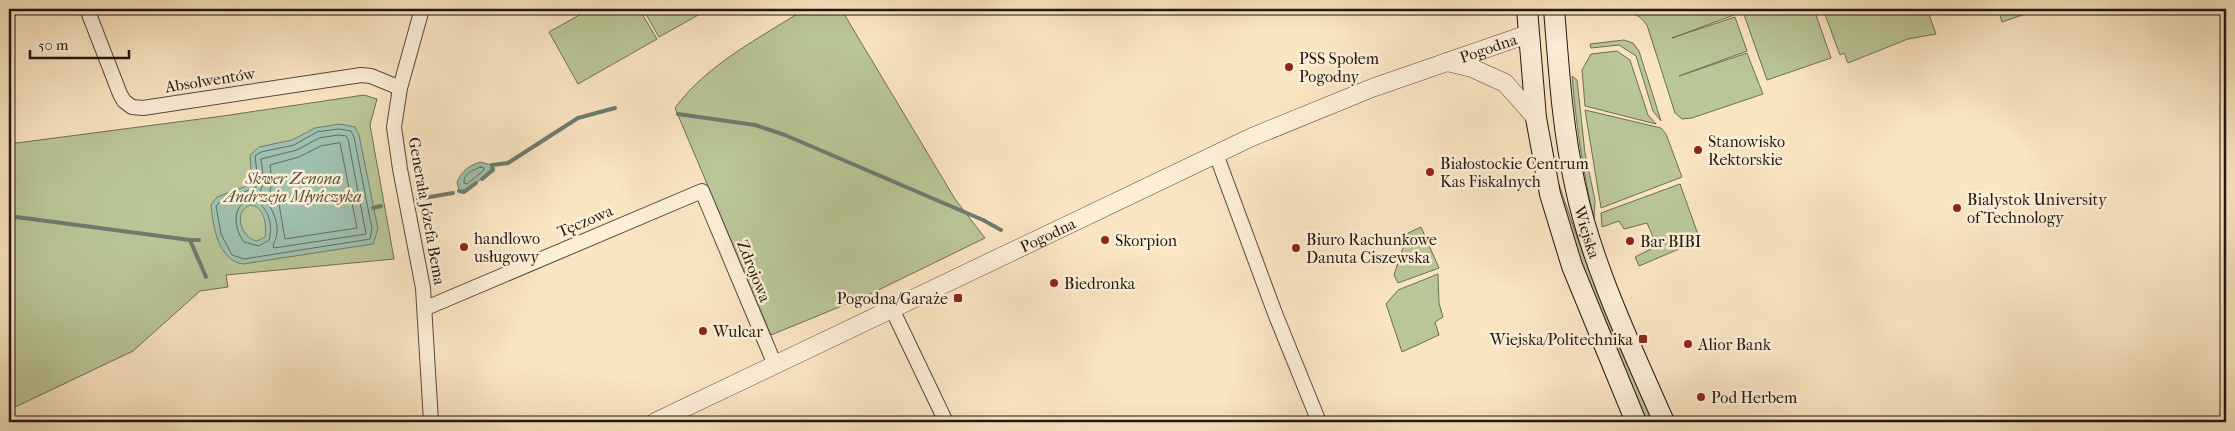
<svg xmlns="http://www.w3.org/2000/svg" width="2235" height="431" font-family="'IM FELL French Canon',serif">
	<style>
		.green { fill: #bac696; stroke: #6e6e54 }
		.water { fill: #9fc0ae; stroke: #6d7c6f; fill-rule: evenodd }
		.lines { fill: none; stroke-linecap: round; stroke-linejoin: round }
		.shore { stroke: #606b60; stroke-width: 1 }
		.stream { stroke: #6d7c6f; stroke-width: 4 }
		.minor-casing { stroke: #574a3d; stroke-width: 16 }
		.tertiary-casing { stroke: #574a3d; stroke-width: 19 }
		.secondary-casing { stroke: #211611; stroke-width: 22 }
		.minor { stroke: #fceed7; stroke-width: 14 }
		.tertiary { stroke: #fceed7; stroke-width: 18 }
		.secondary { stroke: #fceed7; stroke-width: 20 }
		.poi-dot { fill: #8f2418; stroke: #fceed7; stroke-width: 2 }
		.labels { text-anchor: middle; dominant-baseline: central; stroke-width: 5; stroke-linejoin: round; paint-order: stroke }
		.street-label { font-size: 16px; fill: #211611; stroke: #fceed7 }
		.poi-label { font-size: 16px; fill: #211611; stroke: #fceed7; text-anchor: start }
		.park-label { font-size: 16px; font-style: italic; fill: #575440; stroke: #fceed7 }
	</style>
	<rect width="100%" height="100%" fill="#fae5c1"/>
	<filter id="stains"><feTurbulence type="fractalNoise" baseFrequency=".004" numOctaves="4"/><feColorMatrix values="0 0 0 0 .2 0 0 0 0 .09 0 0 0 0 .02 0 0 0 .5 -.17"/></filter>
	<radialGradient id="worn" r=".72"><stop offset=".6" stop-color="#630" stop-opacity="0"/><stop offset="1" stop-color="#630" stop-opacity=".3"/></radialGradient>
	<g class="green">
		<path d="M590,9h49l18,30 -79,45 -29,-52z"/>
		<path d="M643,9h66l-50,28z"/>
		<path d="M805,9h36l114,190 30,39 -119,58 -95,39 -96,-227c32,-44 85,-70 130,-99z"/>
		<path d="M1588,9h144l2,6 -62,23 63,-21 12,34 -68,25 68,-23 16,41 -71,24 -10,1 -7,-6 -28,-88c-16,-22 -38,-12 -59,-16z"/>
		<path d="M1742,9h72l17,49 -64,22z"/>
		<path d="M1823,9h104l9,25 -28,5 -60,24 -4,-10 -4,2z"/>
		<path d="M1998,9h42l-38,13z"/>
		<path d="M1624,40l9,3 6,8 22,70 -8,-10 -17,-55 -17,-11 -28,3 -1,-4z"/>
		<path d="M1617,51l13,9 18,55 8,9 -71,-18 -3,-36 9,-16z"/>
		<path d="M1572,76l5,4 8,73 10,47 -1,19c-11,-47 -18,-94 -22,-143z"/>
		<path d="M364,95l13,4 -7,26 24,134 -168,16 2,12 -28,4 -67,60 -124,59v-266l214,-28z"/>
		<path d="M1585,110l76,18 5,6 16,43 -81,31z"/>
		<path d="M1555,173l28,81 70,168h-10l-79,-203z"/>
		<path d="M1680,184l20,56 -61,26 -4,-9 22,-11 -10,-23 -23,6 -5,-8 -17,6 -1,-14z"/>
		<path d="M1421,227l18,41 -41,15 -4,-8 14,-42z"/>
		<path d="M1438,274l1,29 4,14 -8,5 4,13 -37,17 -16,-48 12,-14z"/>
	</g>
	<g class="water">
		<path d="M339,124l16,3 4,8 19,94 -5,15 -130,20c-25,-4 -30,-37 -32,-59l6,-8 35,-13 -2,-29 9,-8 33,-7 23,-12zM250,205c14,1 17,20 15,32l-8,4c-15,-2 -25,-29 -7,-36z"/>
		<path d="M480,162l12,3 1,5 -29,22 -5,-1 -2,-9c5,-11 11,-16 23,-20z"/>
	</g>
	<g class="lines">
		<g class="shore">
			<path d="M339,129l12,2 3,6 18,92 -2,10 -126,20 -12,-4 -11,-21 -5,-28 4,-4 36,-15 2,-6 -3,-25 6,-4 33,-7 23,-13z"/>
			<path d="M339,135l7,1 2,3 18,95 -92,14 -1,-3c10,-17 0,-39 -14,-51l5,-13 -3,-22 36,-9 22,-12z"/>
			<path d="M340,143l17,85 -72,11 -6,-35 -9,-13 2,-10 -2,-16 29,-8 22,-11z"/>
			<path d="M481,167l3,1 -1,3 -16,13 -3,-1c-1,-9 9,-13 17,-16z"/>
			<path d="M249,200c18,1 25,24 20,40l-10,6 -15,-4c-10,-13 -13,-36 5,-42z"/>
		</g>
		<g class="stream">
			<path d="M678,114l77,11 30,10 198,85 18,10"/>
			<path d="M482,179l11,-9 -1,-5 16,-2 70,-45 37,-10"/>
			<path d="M459,191l5,1 12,-9"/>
			<path d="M418,199l35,-6"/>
			<path d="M373,208l8,-2"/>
			<path d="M9,216l181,24h9"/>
			<path d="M190,240l16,37"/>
		</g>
		<g class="minor-casing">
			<g id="minor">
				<path d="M87,9l33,85 4,7 8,6 11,1 218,-33 10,1 29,12"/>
				<path d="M422,9l-22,79 -6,39 6,42 23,119 8,134"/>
				<path d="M1216,154l60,162 43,106"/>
				<path d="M426,308l276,-117 73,174"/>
				<path d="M892,309l54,113"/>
			</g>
		</g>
		<g class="tertiary-casing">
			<g id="tertiary">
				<path d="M1447,62l25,6 33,15 31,35"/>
				<path id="s1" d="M655,422l597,-285 120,-49 156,-54"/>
			</g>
		</g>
		<g class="secondary-casing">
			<g id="secondary">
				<path d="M1527,9l9,109 14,76 22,72 64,156"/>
				<path id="s2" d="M1554,9c5,61 8,116 21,176 16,78 57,164 89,237"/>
			</g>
		</g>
		<use href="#minor" class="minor"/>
		<use href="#tertiary" class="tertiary"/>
		<use href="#secondary" class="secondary"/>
	</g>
	<g class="poi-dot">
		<circle cx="1289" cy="67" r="5"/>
		<circle cx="1698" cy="150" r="5"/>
		<circle cx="1430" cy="172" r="5"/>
		<circle cx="1957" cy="208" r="5"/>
		<circle cx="1105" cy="240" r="5"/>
		<circle cx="1630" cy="241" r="5"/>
		<circle cx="464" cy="247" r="5"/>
		<circle cx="1296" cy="248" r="5"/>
		<circle cx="1054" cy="283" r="5"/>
		<rect x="953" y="293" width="10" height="10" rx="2.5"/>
		<circle cx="703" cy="331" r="5"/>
		<rect x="1638" y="334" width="10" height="10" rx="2.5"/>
		<circle cx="1688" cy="344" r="5"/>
		<circle cx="1701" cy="397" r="5"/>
	</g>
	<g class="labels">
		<g class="street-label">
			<text stroke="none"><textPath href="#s1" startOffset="914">Pogodna</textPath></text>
			<text transform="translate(210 80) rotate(-9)">Absolwentów</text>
			<text transform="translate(427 211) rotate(80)">Generała Józefa Bema</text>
			<text transform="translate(585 221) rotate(-23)">Tęczowa</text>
			<text stroke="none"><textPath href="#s2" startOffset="226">Wiejska</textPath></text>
			<text stroke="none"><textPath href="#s1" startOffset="435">Pogodna</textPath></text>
			<text transform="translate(754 271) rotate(68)">Zdrojowa</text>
		</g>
		<g class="poi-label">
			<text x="1299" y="58">PSS Społem<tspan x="1299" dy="18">Pogodny</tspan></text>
			<text x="1708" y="141">Stanowisko<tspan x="1708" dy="18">Rektorskie</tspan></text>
			<text x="1440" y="163">Białostockie Centrum<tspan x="1440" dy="18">Kas Fiskalnych</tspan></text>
			<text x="1967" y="199">Bialystok University<tspan x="1967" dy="18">of Technology</tspan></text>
			<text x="474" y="238">handlowo<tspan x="474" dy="18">usługowy</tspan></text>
			<text x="1306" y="239">Biuro Rachunkowe<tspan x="1306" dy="18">Danuta Ciszewska</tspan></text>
			<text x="1115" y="240">Skorpion</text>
			<text x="1640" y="241">Bar BIBI</text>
			<text x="1064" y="283">Biedronka</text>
			<text x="948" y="298" text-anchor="end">Pogodna/Garaże</text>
			<text x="713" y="331">Wulcar</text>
			<text x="1633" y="339" text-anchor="end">Wiejska/Politechnika</text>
			<text x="1698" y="344">Alior Bank</text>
			<text x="1711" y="397">Pod Herbem</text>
		</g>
		<g class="park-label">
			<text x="293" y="178">Skwer Zenona<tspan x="293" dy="18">Andrzeja Młyńczyka</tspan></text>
		</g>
	</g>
	<rect width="2235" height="431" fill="none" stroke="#fae5c1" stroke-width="30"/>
	<rect x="10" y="10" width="2215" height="411" fill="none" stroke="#211611" stroke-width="2.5"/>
	<rect x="15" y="15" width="2205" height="401" fill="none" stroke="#211611"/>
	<path d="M30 50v8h99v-8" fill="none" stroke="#211611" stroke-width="2.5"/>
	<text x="38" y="50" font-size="15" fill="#211611" stroke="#fceed7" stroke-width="4" paint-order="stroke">50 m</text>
	<rect width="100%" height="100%" filter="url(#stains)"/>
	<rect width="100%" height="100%" fill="url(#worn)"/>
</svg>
